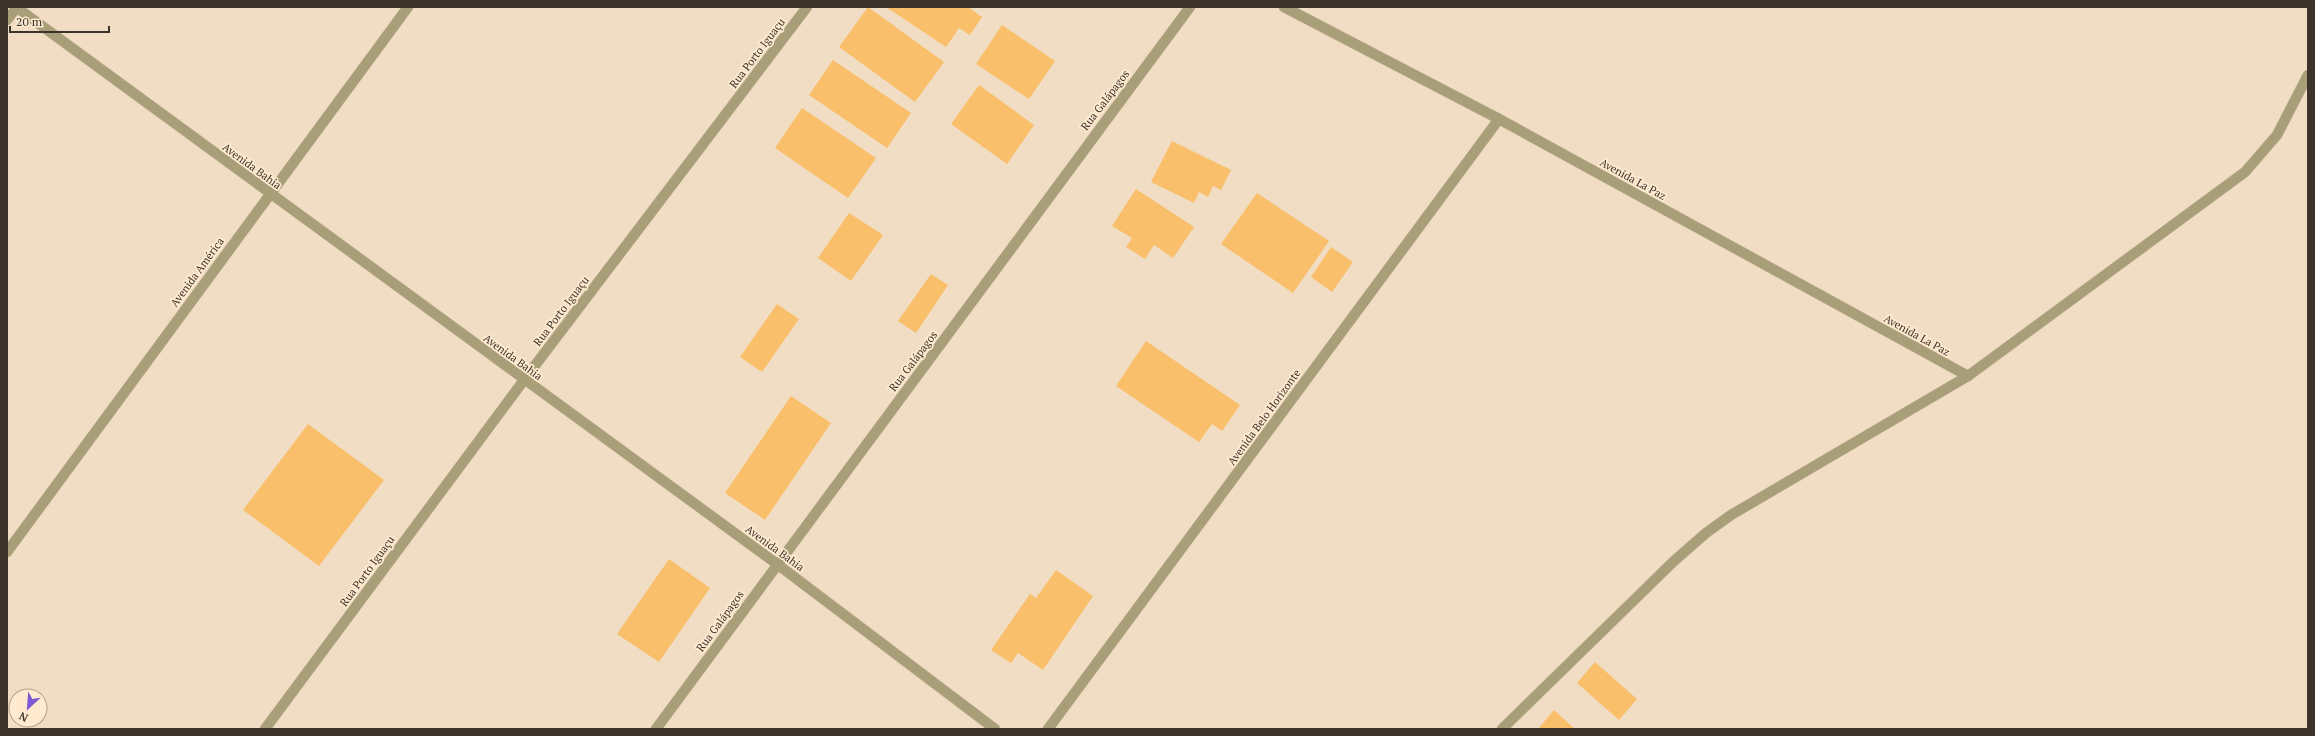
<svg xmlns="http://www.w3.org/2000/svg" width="2315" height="736" viewBox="0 0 2315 736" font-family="'PT Serif',serif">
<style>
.building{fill:#fabf6b}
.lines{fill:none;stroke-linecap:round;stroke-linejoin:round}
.street-casing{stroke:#cdbba4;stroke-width:11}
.street{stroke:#a89f78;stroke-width:10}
.labels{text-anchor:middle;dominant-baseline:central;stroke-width:3.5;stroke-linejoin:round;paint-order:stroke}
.street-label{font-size:11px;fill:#3c342a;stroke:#ffead0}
</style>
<rect width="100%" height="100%" fill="#f1ddc3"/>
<g class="building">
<polygon points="868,7 944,62 915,102 839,47"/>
<polygon points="886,7 968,7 982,17 970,35 959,28 946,47"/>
<polygon points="1002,25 1055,61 1029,99 976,64"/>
<polygon points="833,60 911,113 887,148 809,95"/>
<polygon points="979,85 1034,125 1007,164 951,124"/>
<polygon points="802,108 876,158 848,198 775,148"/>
<polygon points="1172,141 1231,170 1221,190 1213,186 1208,197 1199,192 1194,203 1151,182"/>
<polygon points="1136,189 1194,227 1173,258 1154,245 1145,259 1126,247 1132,238 1112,226"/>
<polygon points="1257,193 1329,241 1293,293 1221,244"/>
<polygon points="849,213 883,235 851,281 818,258"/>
<polygon points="1331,247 1353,262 1332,292 1311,277"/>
<polygon points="931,274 948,285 916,333 898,321"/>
<polygon points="777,304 799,319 762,372 740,357"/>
<polygon points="1146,341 1240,405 1222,431 1212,424 1199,442 1116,386"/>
<polygon points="791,396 831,423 765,520 725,493"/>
<polygon points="308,424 384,480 319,566 243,510"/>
<polygon points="669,559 710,588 659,662 617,634"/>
<polygon points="1056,570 1093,596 1043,670 1018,653 1011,663 991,650 1030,594 1036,598"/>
<polygon points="1595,662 1637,699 1619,720 1577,683"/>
<polygon points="1554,710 1575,729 1538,729"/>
</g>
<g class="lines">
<defs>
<g id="street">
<polyline points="16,7 777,564 995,729"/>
<polyline points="1284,7 1499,119 1968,376"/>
<polyline points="7,20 17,7"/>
<polyline points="7,552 408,7"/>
<polyline points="265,729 524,380 807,7"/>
<polyline points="656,729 1190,7"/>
<polyline points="1048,729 1499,119"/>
<polyline points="1502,729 1674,561 1706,533 1731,515 1968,376 2245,172 2277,135 2308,75"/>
</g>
</defs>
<use href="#street" class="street-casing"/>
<use href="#street" class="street"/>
</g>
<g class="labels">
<g class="street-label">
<text transform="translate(757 53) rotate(-53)">Rua Porto Iguaçu</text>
<text transform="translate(1105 100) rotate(-53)">Rua Galápagos</text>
<text transform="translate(252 166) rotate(36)">Avenida Bahia</text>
<text transform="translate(1633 179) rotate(29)">Avenida La Paz</text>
<text transform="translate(197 272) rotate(-54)">Avenida América</text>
<text transform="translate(561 311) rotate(-53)">Rua Porto Iguaçu</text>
<text transform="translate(1917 335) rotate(29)">Avenida La Paz</text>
<text transform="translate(513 357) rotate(36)">Avenida Bahia</text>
<text transform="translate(913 361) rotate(-53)">Rua Galápagos</text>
<text transform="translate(1264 417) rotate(-54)">Avenida Belo Horizonte</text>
<text transform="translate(775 548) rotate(36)">Avenida Bahia</text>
<text transform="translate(367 571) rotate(-54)">Rua Porto Iguaçu</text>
<text transform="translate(720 621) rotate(-54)">Rua Galápagos</text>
</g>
</g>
<rect width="2315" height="736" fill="none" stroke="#3c342a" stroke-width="16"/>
<g transform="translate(28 708) rotate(206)"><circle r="19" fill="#ffead0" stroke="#b1a18e"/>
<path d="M0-3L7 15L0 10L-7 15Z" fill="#7d59d3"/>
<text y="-6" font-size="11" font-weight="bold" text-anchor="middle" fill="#3c342a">N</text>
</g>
<path d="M10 26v6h99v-6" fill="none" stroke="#3c342a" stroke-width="2"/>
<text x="16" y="26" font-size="12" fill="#3c342a" stroke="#ffead0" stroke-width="3" paint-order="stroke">20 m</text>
</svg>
